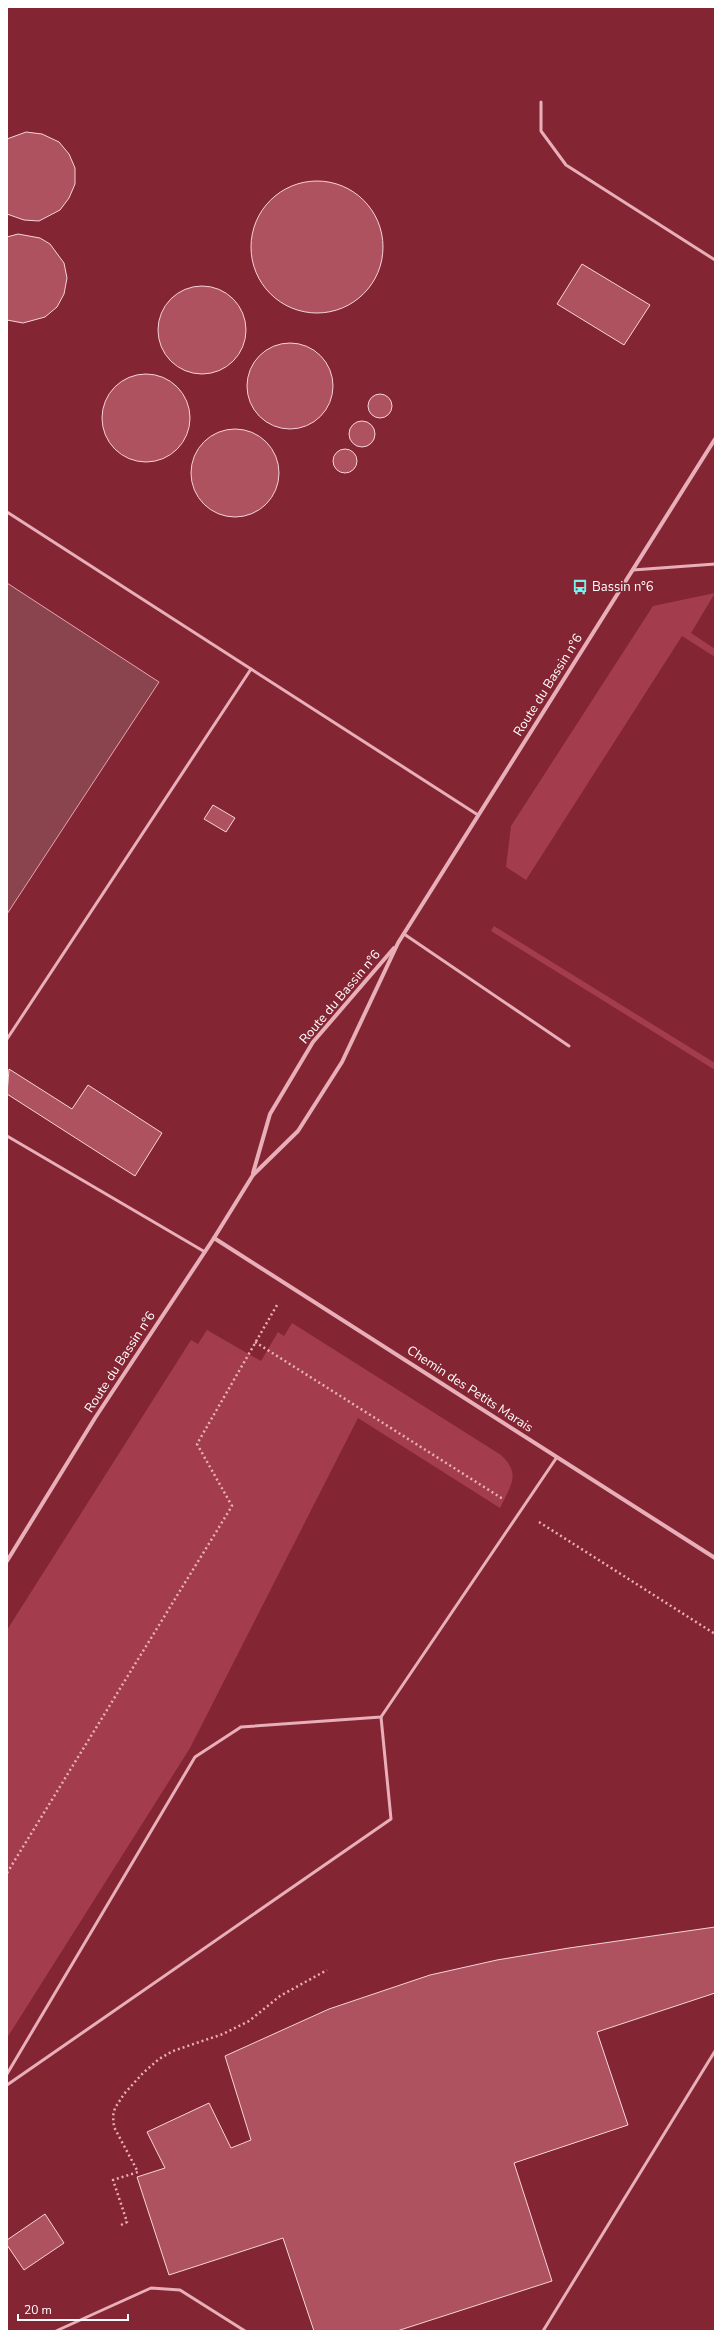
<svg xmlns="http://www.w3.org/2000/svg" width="722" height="2338" viewBox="0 0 722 2338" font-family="'Nunito Sans',sans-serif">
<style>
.green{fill:#a33d4d}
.water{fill:#89444d;stroke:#e8a3af}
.building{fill:#ae5260;stroke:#f6d3d8}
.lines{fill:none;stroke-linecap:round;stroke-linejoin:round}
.path{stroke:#e8afb8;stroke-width:2.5;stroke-dasharray:2 3;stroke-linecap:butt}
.lane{stroke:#e8afb8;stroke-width:3}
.street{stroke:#e8afb8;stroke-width:4}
.labels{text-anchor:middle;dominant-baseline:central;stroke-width:3;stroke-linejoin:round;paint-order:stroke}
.poi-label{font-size:13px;fill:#fff;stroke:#842533;text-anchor:start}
.street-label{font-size:13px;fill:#fff;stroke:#842533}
</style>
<rect width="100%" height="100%" fill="#842533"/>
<g class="green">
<polygon points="715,593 691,633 715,649 715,657 682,636 526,880 506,867 511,826 653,606"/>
<polygon points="494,926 715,1063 715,1070 491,931"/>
<path d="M292,1323L501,1455C522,1475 510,1486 500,1508L358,1418L190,1748L7,2038V1630L191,1340L198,1344L207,1330L261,1361L278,1332L284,1336Z"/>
</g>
<polygon class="water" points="7,583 159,682 7,914"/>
<g class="building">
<polygon points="26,132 42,134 59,142 69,154 75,168 75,184 69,198 60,210 39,221 24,220 7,214 7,139"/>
<circle cx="317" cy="247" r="66"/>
<polygon points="18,234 40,238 50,244 64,263 67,278 64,294 57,307 45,317 23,323 7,320 7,237"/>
<polygon points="582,264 650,305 624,345 557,304"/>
<circle cx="202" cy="330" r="44"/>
<circle cx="290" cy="386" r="43"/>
<circle cx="146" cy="418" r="44"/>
<circle cx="380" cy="406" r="12"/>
<circle cx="362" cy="434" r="13"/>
<circle cx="235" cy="473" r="44"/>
<circle cx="345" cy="461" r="12"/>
<polygon points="213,805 235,818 226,832 204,819"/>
<polygon points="9,1069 72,1109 88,1085 162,1133 135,1176 7,1094"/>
<polygon points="715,1927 715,1993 597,2032 628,2125 514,2163 552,2281 397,2331 314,2331 283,2238 169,2275 137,2177 165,2168 147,2132 209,2103 231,2148 251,2140 225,2056 329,2009 430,1975 497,1960 569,1948"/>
<polygon points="45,2214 64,2243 24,2270 7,2245 7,2240"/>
</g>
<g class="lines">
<g class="path">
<polyline points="255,1342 503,1499"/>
<polyline points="539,1522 715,1634"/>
<polyline points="7,1873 232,1506 197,1444 277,1305"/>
<polyline points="121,2225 127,2222 113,2180 138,2172 114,2127 113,2116 115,2108 124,2094 143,2073 159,2059 173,2051 223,2034 249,2021 280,1996 327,1970"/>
</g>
<g class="lane">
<polyline points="541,102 541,131 566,165 715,260"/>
<polyline points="7,512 251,669"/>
<polyline points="633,570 715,564"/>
<polyline points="404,934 569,1046"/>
<polyline points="7,1039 251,669 478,815"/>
<polyline points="7,1136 205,1252"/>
<polyline points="7,2074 195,1757 241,1727 381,1717 557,1457"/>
<polyline points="7,2085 391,1819 381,1717"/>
<polyline points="56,2331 151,2288 180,2290 245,2331"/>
<polyline points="543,2331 715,2051"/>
</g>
<g class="street">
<polyline points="253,1173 270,1114 313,1042 394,948"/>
<polyline points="214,1238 715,1558"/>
<polyline points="7,1561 95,1418 214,1238 253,1175 298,1131 342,1062 398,943 715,439"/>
</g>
</g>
<defs>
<symbol id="bus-bare" viewBox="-9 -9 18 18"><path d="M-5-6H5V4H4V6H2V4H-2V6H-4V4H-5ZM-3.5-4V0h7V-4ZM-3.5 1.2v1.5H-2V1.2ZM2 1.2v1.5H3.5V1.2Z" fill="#74f1f1" stroke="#842533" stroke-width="2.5" paint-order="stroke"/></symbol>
</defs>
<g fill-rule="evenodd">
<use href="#bus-bare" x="569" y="576" width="22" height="22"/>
</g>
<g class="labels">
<g class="poi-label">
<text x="592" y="587">Bassin n°6</text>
</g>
<g class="street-label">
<text transform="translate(548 685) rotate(-58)">Route du Bassin n°6</text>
<text transform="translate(340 997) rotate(-50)">Route du Bassin n°6</text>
<text transform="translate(120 1362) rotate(-57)">Route du Bassin n°6</text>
<text transform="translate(470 1389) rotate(33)">Chemin des Petits Marais</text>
</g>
</g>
<rect width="722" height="2338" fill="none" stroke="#ffffff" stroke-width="16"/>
<path d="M18 2314v6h110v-6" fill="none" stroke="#ffffff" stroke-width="2"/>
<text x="24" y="2314" font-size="12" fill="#ffffff" stroke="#842533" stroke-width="3" paint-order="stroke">20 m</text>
</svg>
